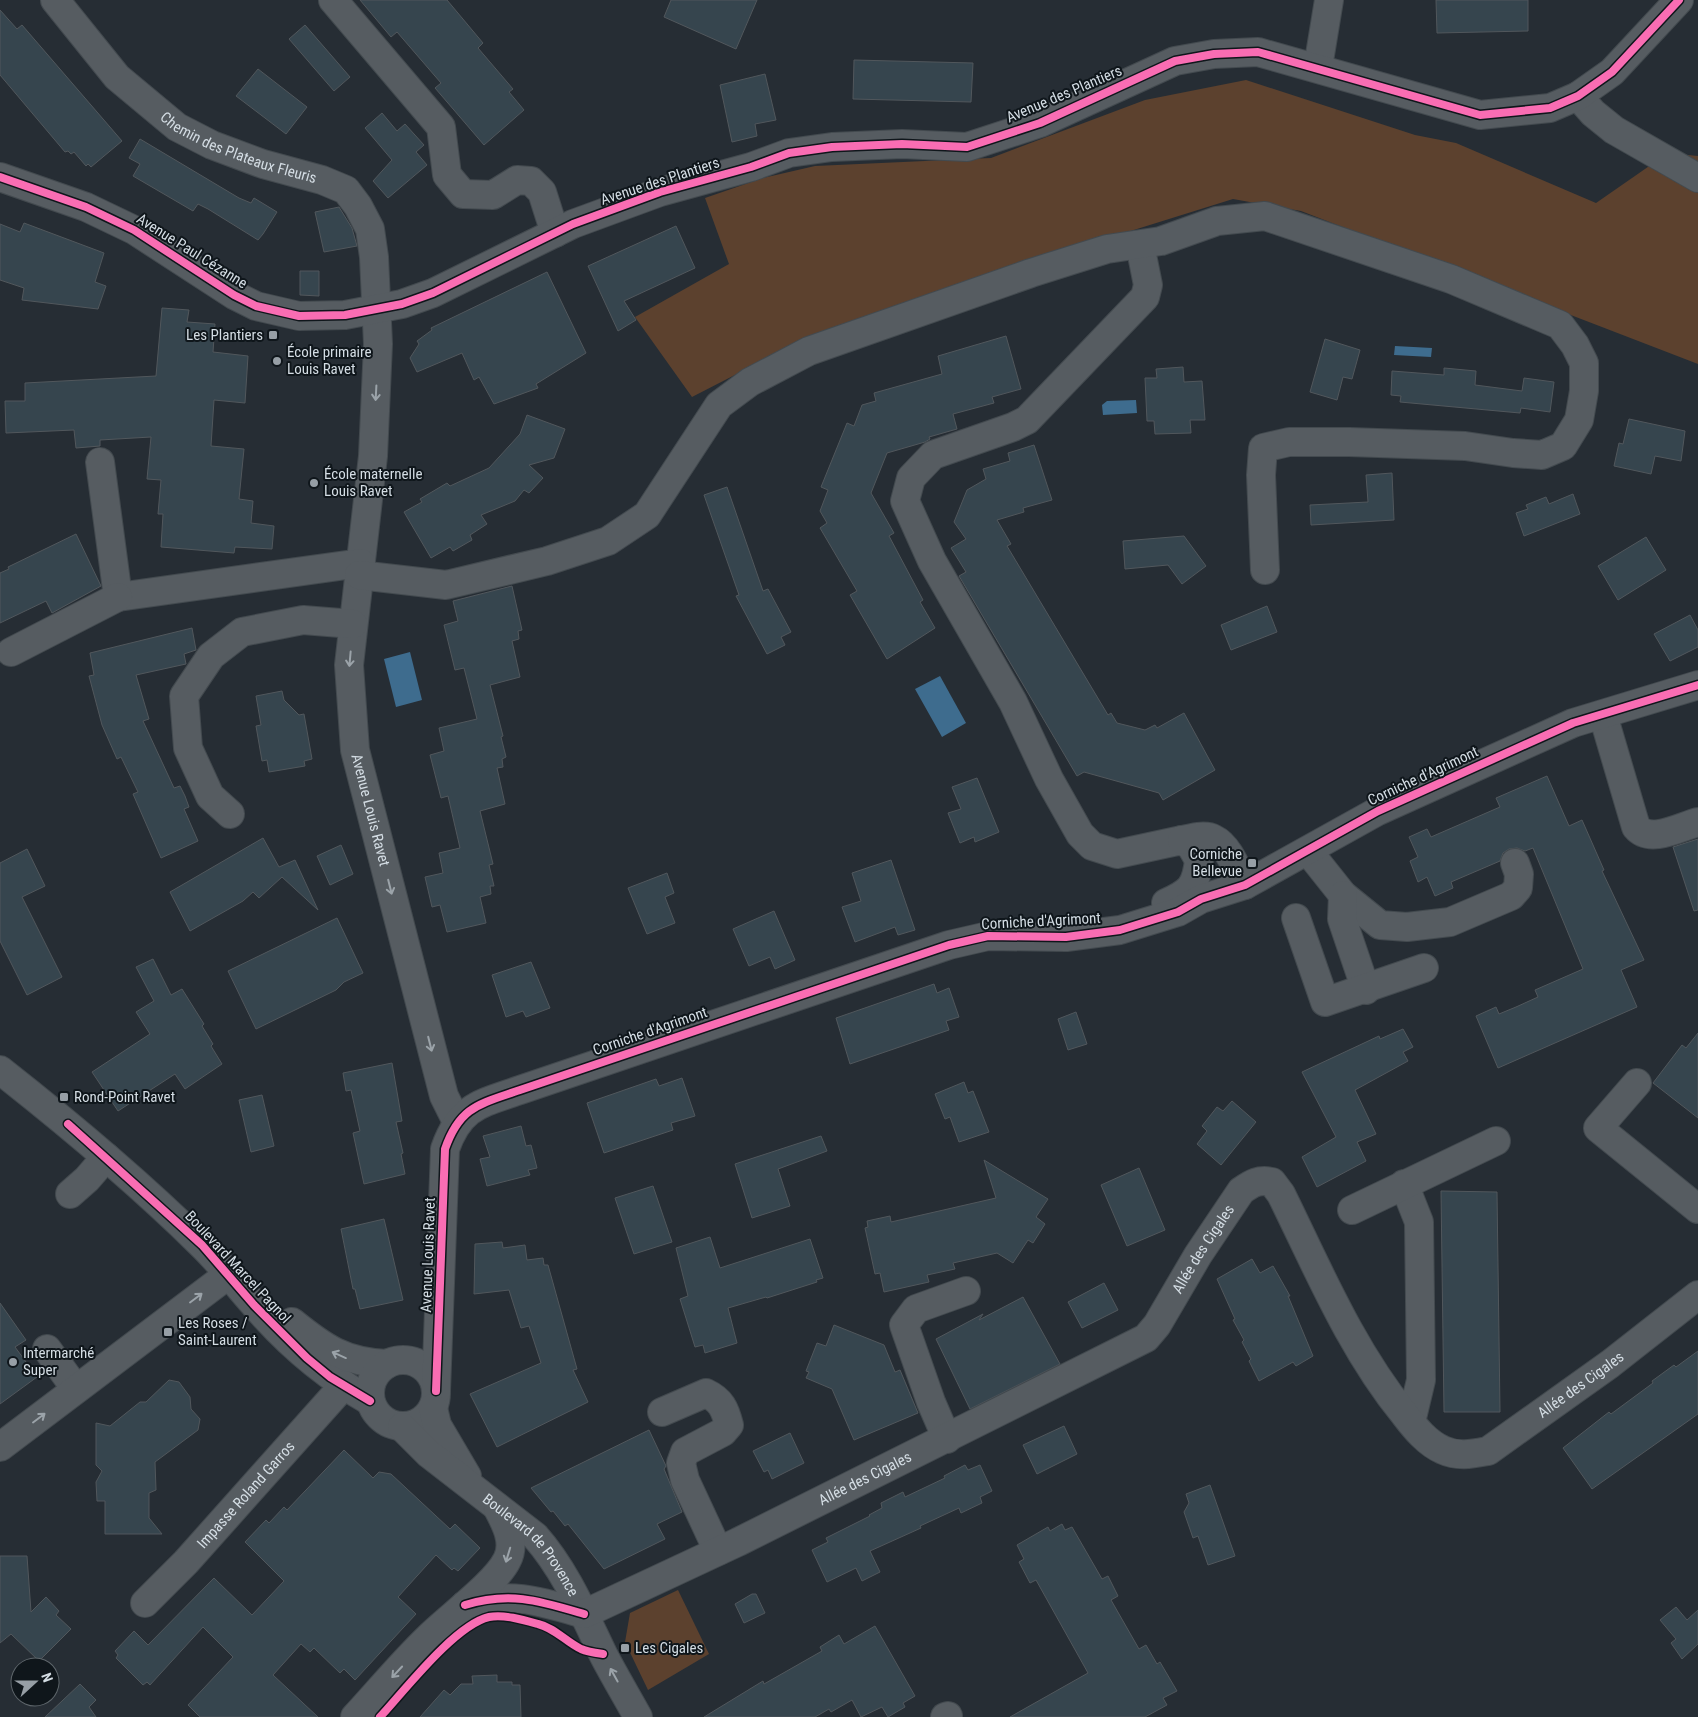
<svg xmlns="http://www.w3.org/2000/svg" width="1698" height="1717" viewBox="0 0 1698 1717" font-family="'Roboto Condensed',sans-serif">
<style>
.green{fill:#5c412e}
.water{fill:#3e6c8e}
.building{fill:#36454e;stroke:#51575c}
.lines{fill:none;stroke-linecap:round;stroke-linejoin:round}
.minor-casing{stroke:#434a4f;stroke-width:30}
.minor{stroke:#565c61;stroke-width:28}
.cycleway-casing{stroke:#0f161b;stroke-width:11}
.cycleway{stroke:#f96db3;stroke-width:8}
.oneway{stroke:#9ba3a9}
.poi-dot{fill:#979fa6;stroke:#0f161b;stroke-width:2}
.labels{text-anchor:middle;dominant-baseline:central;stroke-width:4;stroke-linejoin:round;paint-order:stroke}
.street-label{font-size:15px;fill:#d4dde4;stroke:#0f161b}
.poi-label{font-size:15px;fill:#d4dde4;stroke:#0f161b;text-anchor:start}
</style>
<rect width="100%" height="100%" fill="#262d34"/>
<g class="green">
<polygon points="1246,80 1415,135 1456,143 1596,203 1668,153 1698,156 1698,364 1301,211 1233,199 929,294 803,340 692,397 635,317 729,264 705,198 763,178 815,166 991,158 1145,100"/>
<polygon points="678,1590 709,1654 648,1690 625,1642 630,1613"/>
</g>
<g class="water">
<polygon points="1395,346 1432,348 1431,357 1394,355"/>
<polygon points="1136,400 1137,413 1103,415 1102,405 1107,401"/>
<polygon points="410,652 422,700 396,707 384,659"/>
<polygon points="940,676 966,723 942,737 915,689"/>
</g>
<g class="building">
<polygon points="360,0 447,0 483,43 478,48 513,89 509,92 524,110 484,145 435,88 441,83 397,32 391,37"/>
<polygon points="671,0 757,0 736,49 664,17"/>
<polygon points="1436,0 1528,0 1528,31 1437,33"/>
<polygon points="0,10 17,29 22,25 122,141 91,167 88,164 86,166 74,152 71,154 68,151 65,152 0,75"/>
<polygon points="305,25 350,77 334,91 289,39"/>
<polygon points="854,60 973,63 971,102 853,99"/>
<polygon points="258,69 307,107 286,134 236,96"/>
<polygon points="765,74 776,120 755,124 757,136 732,142 720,85"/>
<polygon points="382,113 397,131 405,124 424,145 416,152 427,165 388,198 373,181 392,160 365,128"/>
<polygon points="140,139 239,198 251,203 254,198 277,212 263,234 258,240 208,209 198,204 193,211 133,176 140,164 129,158"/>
<polygon points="339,207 352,228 357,246 324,252 315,212"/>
<polygon points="24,223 104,253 95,282 106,286 98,309 22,300 24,288 0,280 0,224 20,232"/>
<polygon points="676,226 695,268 624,301 636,320 618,331 588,266"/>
<polygon points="300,271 319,271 319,296 300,295"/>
<polygon points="547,272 586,353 536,384 538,388 494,404 479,377 474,380 462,353 417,372 410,358 419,344 417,341 432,330 431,328"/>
<polygon points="162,308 189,310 187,322 215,324 213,352 248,356 245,403 214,400 211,446 244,449 239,499 253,501 251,523 274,526 272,549 235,547 234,553 161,547 163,514 158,514 161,480 147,479 151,437 100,440 100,446 76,448 74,430 6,433 5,401 25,401 25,383 156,376"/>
<polygon points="1006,336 1021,389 992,397 994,403 953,414 957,429 929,437 930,439 925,442 887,453 871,493 894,533 889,536 923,600 920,602 935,628 887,659 850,595 857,591 820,528 827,523 820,511 828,490 821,487 847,423 854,426 862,405 876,401 874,393 942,374 938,356"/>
<polygon points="1325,339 1360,350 1352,379 1343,377 1337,400 1310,392"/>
<polygon points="1183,367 1184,382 1202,381 1205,420 1190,420 1191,433 1155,434 1154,421 1147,421 1145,378 1157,378 1156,369"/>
<polygon points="1444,368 1476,371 1475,385 1522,391 1524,378 1554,382 1550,412 1521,408 1520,413 1400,402 1401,396 1391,395 1392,371 1444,375"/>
<polygon points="527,415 565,429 554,458 529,465 543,478 529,493 524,490 515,501 481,515 487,524 470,535 472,540 453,551 450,547 431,558 404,512 422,502 420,499 447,483 450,486 489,468 520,434"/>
<polygon points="1629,419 1685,431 1681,461 1655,456 1651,474 1614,466 1619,443 1623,444"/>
<polygon points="1034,445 1052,500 1023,508 1024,512 997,520 1011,544 1007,546 1108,715 1111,713 1117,723 1145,730 1155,725 1157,728 1184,713 1215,770 1163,800 1159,793 1127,784 1084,772 1077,776 959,576 966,572 951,548 966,539 954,522 967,490 986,479 983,469 1010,461 1008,453"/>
<polygon points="1392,473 1394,520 1311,525 1310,505 1368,502 1366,475"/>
<polygon points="727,487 763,591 768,589 791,632 781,637 785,645 767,654 736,596 739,595 704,495"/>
<polygon points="1573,494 1580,514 1524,536 1516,513 1528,509 1526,505 1546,497 1549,504"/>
<polygon points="76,534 101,586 52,613 46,601 0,623 0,573 9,569 8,567"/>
<polygon points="1184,536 1206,566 1182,584 1168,565 1125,569 1123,541"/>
<polygon points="1646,537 1666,570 1618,600 1598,566"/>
<polygon points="512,586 522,630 518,631 519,639 512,641 520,677 490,685 503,736 501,737 506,757 502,759 503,767 497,768 505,804 480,811 493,864 489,865 494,886 490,886 491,894 480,897 486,923 447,932 440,905 432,907 425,877 443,873 439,853 460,848 448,796 441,798 430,755 444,751 439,728 477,719 464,668 455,670 444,625 458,621 453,601"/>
<polygon points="1267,606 1277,632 1231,650 1221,625"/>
<polygon points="1690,615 1698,630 1698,647 1670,661 1654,634"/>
<polygon points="192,628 196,650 184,654 186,664 136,675 149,719 143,721 174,788 180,786 185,796 189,807 184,809 198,841 161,858 133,794 138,792 121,757 117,759 102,725 89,676 94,675 90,653"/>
<polygon points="282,691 284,700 299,715 304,714 312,759 304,761 305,766 269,772 267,760 262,761 256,726 261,725 256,696"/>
<polygon points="1547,776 1569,826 1582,820 1604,870 1602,871 1644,960 1621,970 1637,1007 1498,1068 1476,1016 1496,1007 1499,1014 1516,1007 1538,997 1535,990 1583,969 1533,848 1525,851 1517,848 1509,849 1503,853 1500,861 1451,882 1453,888 1435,896 1427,877 1418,882 1410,861 1418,857 1409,837 1427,829 1431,837 1500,807 1496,798"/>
<polygon points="977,778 999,832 975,842 974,837 960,843 948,813 961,809 952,787"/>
<polygon points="263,838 279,867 295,860 318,910 282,877 259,898 253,892 243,901 190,931 170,892"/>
<polygon points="1698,839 1698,910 1694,911 1673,847"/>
<polygon points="341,845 353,874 330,885 317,856"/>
<polygon points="27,849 45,886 22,897 62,977 27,995 0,941 0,863"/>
<polygon points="891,860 915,930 898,935 895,927 855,942 842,907 861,901 852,873"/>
<polygon points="667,873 674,893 665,897 675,923 647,934 628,888"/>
<polygon points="774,911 795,960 775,969 770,957 749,966 733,929"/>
<polygon points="337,918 363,973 344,982 336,990 256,1029 228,971"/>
<polygon points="153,959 171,995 182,989 204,1024 202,1026 213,1044 211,1046 222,1064 185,1089 175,1074 118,1111 92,1072 150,1034 136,1012 154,1001 136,967"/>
<polygon points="531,962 550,1008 526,1017 523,1011 506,1017 492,975"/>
<polygon points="934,984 937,993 949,988 959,1017 946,1021 949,1030 850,1064 836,1018"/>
<polygon points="1076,1012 1087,1044 1068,1050 1058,1019"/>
<polygon points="1403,1029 1413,1047 1403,1052 1408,1061 1355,1090 1376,1134 1357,1142 1366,1161 1317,1187 1302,1157 1336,1137 1302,1072 1379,1036 1380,1039"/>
<polygon points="1698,1033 1698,1118 1653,1083 1682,1045 1686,1048"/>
<polygon points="392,1063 402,1121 396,1122 403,1153 401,1154 405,1174 364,1184 353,1133 360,1131 351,1090 346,1091 343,1073"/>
<polygon points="682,1078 695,1116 671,1123 673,1130 604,1153 587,1103 656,1079 659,1086"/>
<polygon points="964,1082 968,1093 973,1091 989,1132 959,1142 950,1117 945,1119 935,1094"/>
<polygon points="262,1095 274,1146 251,1152 239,1100"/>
<polygon points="1232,1101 1256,1122 1221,1165 1197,1144 1207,1131 1202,1126 1217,1107 1223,1111"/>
<polygon points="521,1126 526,1146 531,1145 537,1168 528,1170 530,1175 487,1186 480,1159 490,1157 483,1136"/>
<polygon points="821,1136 827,1151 778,1169 790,1206 752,1218 735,1164"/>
<polygon points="984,1160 1048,1199 1036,1217 1045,1224 1033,1243 1028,1240 1013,1263 997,1253 953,1263 955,1269 927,1275 929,1282 884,1292 880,1273 875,1274 865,1228 868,1227 867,1221 890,1216 891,1222 996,1198"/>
<polygon points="1139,1168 1165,1230 1127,1246 1101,1185"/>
<polygon points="653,1186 672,1242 634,1254 615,1198"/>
<polygon points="1441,1191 1497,1192 1500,1412 1444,1412"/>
<polygon points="384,1219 403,1300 360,1309 355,1289 353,1289 341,1229"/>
<polygon points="710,1237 720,1268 810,1239 823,1278 816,1280 817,1282 767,1298 766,1297 728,1308 737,1343 705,1353 703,1345 695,1347 680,1299 688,1296 676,1248"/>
<polygon points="502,1242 503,1248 525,1245 527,1260 543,1258 544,1265 548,1265 577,1369 573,1370 588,1402 497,1447 470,1394 541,1363 529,1326 521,1328 509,1290 474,1294 475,1244"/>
<polygon points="1252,1259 1260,1273 1273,1266 1290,1296 1288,1296 1313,1356 1296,1366 1293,1362 1259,1381 1249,1361 1251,1359 1242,1342 1244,1340 1233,1320 1235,1319 1217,1279"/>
<polygon points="1104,1283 1118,1310 1082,1328 1068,1302"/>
<polygon points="1023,1297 1060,1364 970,1409 936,1339 983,1314 979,1320"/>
<polygon points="0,1303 26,1340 15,1347 37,1377 0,1404"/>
<polygon points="834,1325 884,1345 895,1372 900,1370 918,1413 854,1440 832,1389 806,1378 809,1372 806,1371 817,1343 826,1346"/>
<polygon points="1698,1351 1698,1414 1592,1489 1563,1448 1609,1412 1611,1414 1653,1383 1652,1381 1674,1365 1676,1367"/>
<polygon points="169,1380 179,1382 190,1397 191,1409 200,1419 198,1430 155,1462 156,1490 149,1493 149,1518 162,1534 105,1534 105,1501 97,1501 96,1482 102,1471 96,1465 96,1423 110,1426 140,1402 146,1402"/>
<polygon points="1064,1426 1077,1454 1037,1474 1023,1445"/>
<polygon points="649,1430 666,1466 664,1469 682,1512 657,1524 665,1539 604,1569 568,1524 565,1526 553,1511 551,1512 531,1488"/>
<polygon points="790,1433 804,1463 772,1479 768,1470 764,1472 753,1451"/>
<polygon points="344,1450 373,1478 379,1472 391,1474 450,1529 455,1524 480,1548 458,1571 454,1568 452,1570 436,1555 398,1597 416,1614 355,1680 344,1669 340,1673 314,1648 310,1652 301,1644 273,1675 318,1717 200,1717 188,1705 233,1657 203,1627 150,1685 147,1682 143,1685 116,1658 118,1655 115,1651 134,1631 148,1645 214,1578 252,1615 284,1581 245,1542 266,1520 269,1523 284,1507 287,1510"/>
<polygon points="965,1465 968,1470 980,1465 992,1491 980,1497 982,1503 961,1513 959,1508 920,1526 921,1528 870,1551 880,1572 862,1581 856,1568 827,1582 812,1550 828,1542 826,1538 870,1516 869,1515 882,1508 881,1503 903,1492 905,1497 945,1478 944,1476"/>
<polygon points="1210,1485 1235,1556 1208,1565 1198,1536 1193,1538 1184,1512 1189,1503 1186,1494"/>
<polygon points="1062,1524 1065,1530 1072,1527 1102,1579 1108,1576 1118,1596 1111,1600 1139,1649 1146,1645 1157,1664 1160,1662 1177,1691 1163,1698 1167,1705 1145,1717 1010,1717 1088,1673 1036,1580 1030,1583 1019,1562 1024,1559 1017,1545 1048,1527 1050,1531"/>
<polygon points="0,1556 27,1556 31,1612 46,1597 59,1611 56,1615 71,1629 39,1661 11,1634 0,1643"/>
<polygon points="752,1594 756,1594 765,1613 744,1623 735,1604"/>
<polygon points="1676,1607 1687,1620 1698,1610 1698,1644 1682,1659 1671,1643 1676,1639 1660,1620"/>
<polygon points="875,1626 915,1696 903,1703 905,1707 888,1717 882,1707 861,1717 852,1700 831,1712 829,1709 815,1717 704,1717 763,1681 764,1684 822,1651 820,1647 839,1635 844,1644"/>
<polygon points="497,1675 497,1682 512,1682 512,1685 520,1685 521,1717 420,1717 444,1690 450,1695 461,1684 473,1684 472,1676"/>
<polygon points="80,1684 96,1700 89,1707 96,1717 45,1717"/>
</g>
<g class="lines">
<defs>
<g id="minor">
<path id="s1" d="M55,0L117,77L177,127L212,145L263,164L322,180L346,190L358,206L370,229L374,257L378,344L373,456L349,665L355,750L444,1096L457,1122"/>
<polyline points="333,0 441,127 447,175 463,194 493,195 517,180 531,181 542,192 555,233"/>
<polyline points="1318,67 1329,0"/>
<polyline points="1578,96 1593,113 1614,130 1698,178"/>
<polyline points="0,177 86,207 134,230 234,295 256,306 299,316 345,315 402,304 433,293 573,224 660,192 751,167 789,153 832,147 902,144 967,147 1040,123 1175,61 1214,54 1258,52 1480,115 1550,108 1578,96 1612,72 1679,0"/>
<path d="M1140,245L1148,285L1145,297L1027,420L1013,427L933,455L911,478L905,501L932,561L1013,702L1049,779L1080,834L1092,846L1117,854L1182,840L1191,846L1199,860C1196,887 1190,892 1166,903"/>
<polyline points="100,462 118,597 361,563"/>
<polyline points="359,575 446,585 547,561 608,541 647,515 719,405 750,382 809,351 1031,273 1107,249 1161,241 1217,221 1265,216 1451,279 1560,325 1575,345 1584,363 1584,391 1579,420 1563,446 1542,455 1513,453 1465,446 1349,442 1289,442 1263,448 1261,475 1265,570"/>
<polyline points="11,652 118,597"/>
<path d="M1603,715L1636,827C1650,844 1680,827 1698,822"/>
<polyline points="230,814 210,796 188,748 184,696 211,656 242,632 303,620 353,624"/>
<path d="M1182,840C1192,838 1205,834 1214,839C1229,846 1238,872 1245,885"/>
<polyline points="1308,851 1343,895 1380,925 1407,927 1450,922 1511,896 1518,888 1519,874 1515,863"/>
<polyline points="1343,895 1342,919 1366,990"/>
<polyline points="1296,918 1325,1002 1424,968"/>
<path d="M0,1070C70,1125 138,1182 201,1244C221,1263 236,1284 254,1304C287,1343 326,1376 370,1401"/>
<polyline points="1637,1083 1598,1128 1698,1209"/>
<polyline points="1404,1184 1419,1222 1421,1380 1411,1422"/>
<polyline points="70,1194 87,1179 106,1157"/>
<polyline points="1352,1210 1496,1141"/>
<path d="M292,1322C324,1348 344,1362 387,1364"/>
<polyline points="47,1349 76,1389"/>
<circle cx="403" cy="1393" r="33"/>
<path d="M436,1391L445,1149C460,1106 480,1104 520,1090L949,945L988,936L1066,937L1120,930L1178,912L1201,899L1245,885L1378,811L1573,723L1698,685"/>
<polyline points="433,1408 437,1425 467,1476"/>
<path d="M662,1412L706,1393C721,1400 725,1409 729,1425L723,1432L685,1452L681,1463L685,1480L718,1551"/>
<path id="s2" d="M402,1427L429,1454L535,1536C566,1571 584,1615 604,1656C615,1677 627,1697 638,1717"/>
<polyline points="947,1439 931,1402 904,1325 916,1309 966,1291"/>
<polyline points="0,1447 229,1274"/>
<path id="s3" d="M145,1603L186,1562L344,1385"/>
<path d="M465,1605C510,1591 540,1601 584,1614"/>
<path id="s4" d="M584,1614L738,1542L1146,1338L1157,1325L1198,1255L1241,1191C1252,1183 1259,1179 1272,1182L1281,1194C1318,1269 1351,1349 1405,1415C1415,1428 1427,1443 1443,1450C1458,1457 1472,1454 1488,1451L1610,1364L1698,1295"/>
<path d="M355,1717C379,1691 402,1663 428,1638C448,1618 496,1583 507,1560C516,1543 506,1524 498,1509"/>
<polyline points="945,1717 948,1716"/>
</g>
</defs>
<use href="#minor" class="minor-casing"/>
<use href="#minor" class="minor"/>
<defs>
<g id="cycleway">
<polyline points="0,177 86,207 134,230 234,295 256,306 299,316 345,315 402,304 433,293 573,224 660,192 751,167 789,153 832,147 902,144 967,147 1040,123 1175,61 1214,54 1258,52 1480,115 1550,108 1578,96 1612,72 1679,0"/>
<polyline points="68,1124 202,1245 254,1305 307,1358 330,1377 370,1401"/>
<path d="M436,1391L445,1149C460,1106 480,1104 520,1090L949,945L988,936L1066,937L1120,930L1178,912L1201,899L1245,885L1378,811L1573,723L1698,685"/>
<path d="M465,1605C510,1591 540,1601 584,1614"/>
<path d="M380,1717C405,1690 455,1625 489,1617C504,1614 524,1620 538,1624C555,1628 566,1642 581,1649C588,1652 596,1653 603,1654"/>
</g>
</defs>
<use href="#cycleway" class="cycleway-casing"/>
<use href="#cycleway" class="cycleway"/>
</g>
<defs><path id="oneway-shaft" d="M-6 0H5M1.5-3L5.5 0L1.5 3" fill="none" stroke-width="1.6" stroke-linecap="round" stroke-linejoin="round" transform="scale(1.25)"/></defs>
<g class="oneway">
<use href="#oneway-shaft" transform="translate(376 393) rotate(93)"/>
<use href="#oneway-shaft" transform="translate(350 659) rotate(95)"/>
<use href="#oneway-shaft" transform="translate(390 887) rotate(76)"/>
<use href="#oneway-shaft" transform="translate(430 1044) rotate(76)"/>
<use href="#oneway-shaft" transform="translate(196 1298) rotate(-37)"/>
<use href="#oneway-shaft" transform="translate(339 1355) rotate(-156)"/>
<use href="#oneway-shaft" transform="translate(39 1418) rotate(-37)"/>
<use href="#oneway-shaft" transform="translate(508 1555) rotate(107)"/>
<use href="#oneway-shaft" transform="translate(397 1672) rotate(133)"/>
<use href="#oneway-shaft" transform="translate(614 1675) rotate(-119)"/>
</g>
<g class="poi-dot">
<rect x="268" y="330" width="10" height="10" rx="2.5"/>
<circle cx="277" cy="361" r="5"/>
<circle cx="314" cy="483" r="5"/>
<rect x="1247" y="858" width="10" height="10" rx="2.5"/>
<rect x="59" y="1092" width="10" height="10" rx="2.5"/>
<rect x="163" y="1327" width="10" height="10" rx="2.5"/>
<circle cx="13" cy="1362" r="5"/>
<rect x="620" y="1643" width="10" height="10" rx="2.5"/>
</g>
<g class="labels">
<g class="street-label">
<text transform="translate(1064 94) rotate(-23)">Avenue des Plantiers</text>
<text stroke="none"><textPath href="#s1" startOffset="242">Chemin des Plateaux Fleuris</textPath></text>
<text transform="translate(660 181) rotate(-18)">Avenue des Plantiers</text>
<text transform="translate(192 251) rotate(32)">Avenue Paul Cézanne</text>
<text transform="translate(1423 776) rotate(-25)">Corniche d'Agrimont</text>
<text stroke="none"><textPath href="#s1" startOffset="989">Avenue Louis Ravet</textPath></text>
<text transform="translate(1041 921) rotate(-3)">Corniche d'Agrimont</text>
<text transform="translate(650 1031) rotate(-19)">Corniche d'Agrimont</text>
<text stroke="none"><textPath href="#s4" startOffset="732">Allée des Cigales</textPath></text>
<text transform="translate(428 1255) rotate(-88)">Avenue Louis Ravet</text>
<text transform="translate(238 1267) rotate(47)">Boulevard Marcel Pagnol</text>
<text stroke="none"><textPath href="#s4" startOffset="1316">Allée des Cigales</textPath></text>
<text stroke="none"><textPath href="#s4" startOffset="312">Allée des Cigales</textPath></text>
<text stroke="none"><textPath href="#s3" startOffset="148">Impasse Roland Garros</textPath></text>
<text stroke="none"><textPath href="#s2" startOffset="176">Boulevard de Provence</textPath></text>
</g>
<g class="poi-label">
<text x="263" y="335" text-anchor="end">Les Plantiers</text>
<text x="287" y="352">École primaire<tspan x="287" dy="17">Louis Ravet</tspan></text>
<text x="324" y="474">École maternelle<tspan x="324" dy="17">Louis Ravet</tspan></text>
<text x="1242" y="854" text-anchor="end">Corniche<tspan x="1242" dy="17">Bellevue</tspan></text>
<text x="74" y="1097">Rond-Point Ravet</text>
<text x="178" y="1323">Les Roses /<tspan x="178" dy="17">Saint-Laurent</tspan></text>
<text x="23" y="1353">Intermarché<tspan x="23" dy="17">Super</tspan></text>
<text x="635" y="1648">Les Cigales</text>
</g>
</g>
<g transform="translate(35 1682) rotate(69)"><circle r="24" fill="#0f161b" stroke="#5e666b"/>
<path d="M0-4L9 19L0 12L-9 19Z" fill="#979fa6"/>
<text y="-8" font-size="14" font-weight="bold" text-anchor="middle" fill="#d4dde4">N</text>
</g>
</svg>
